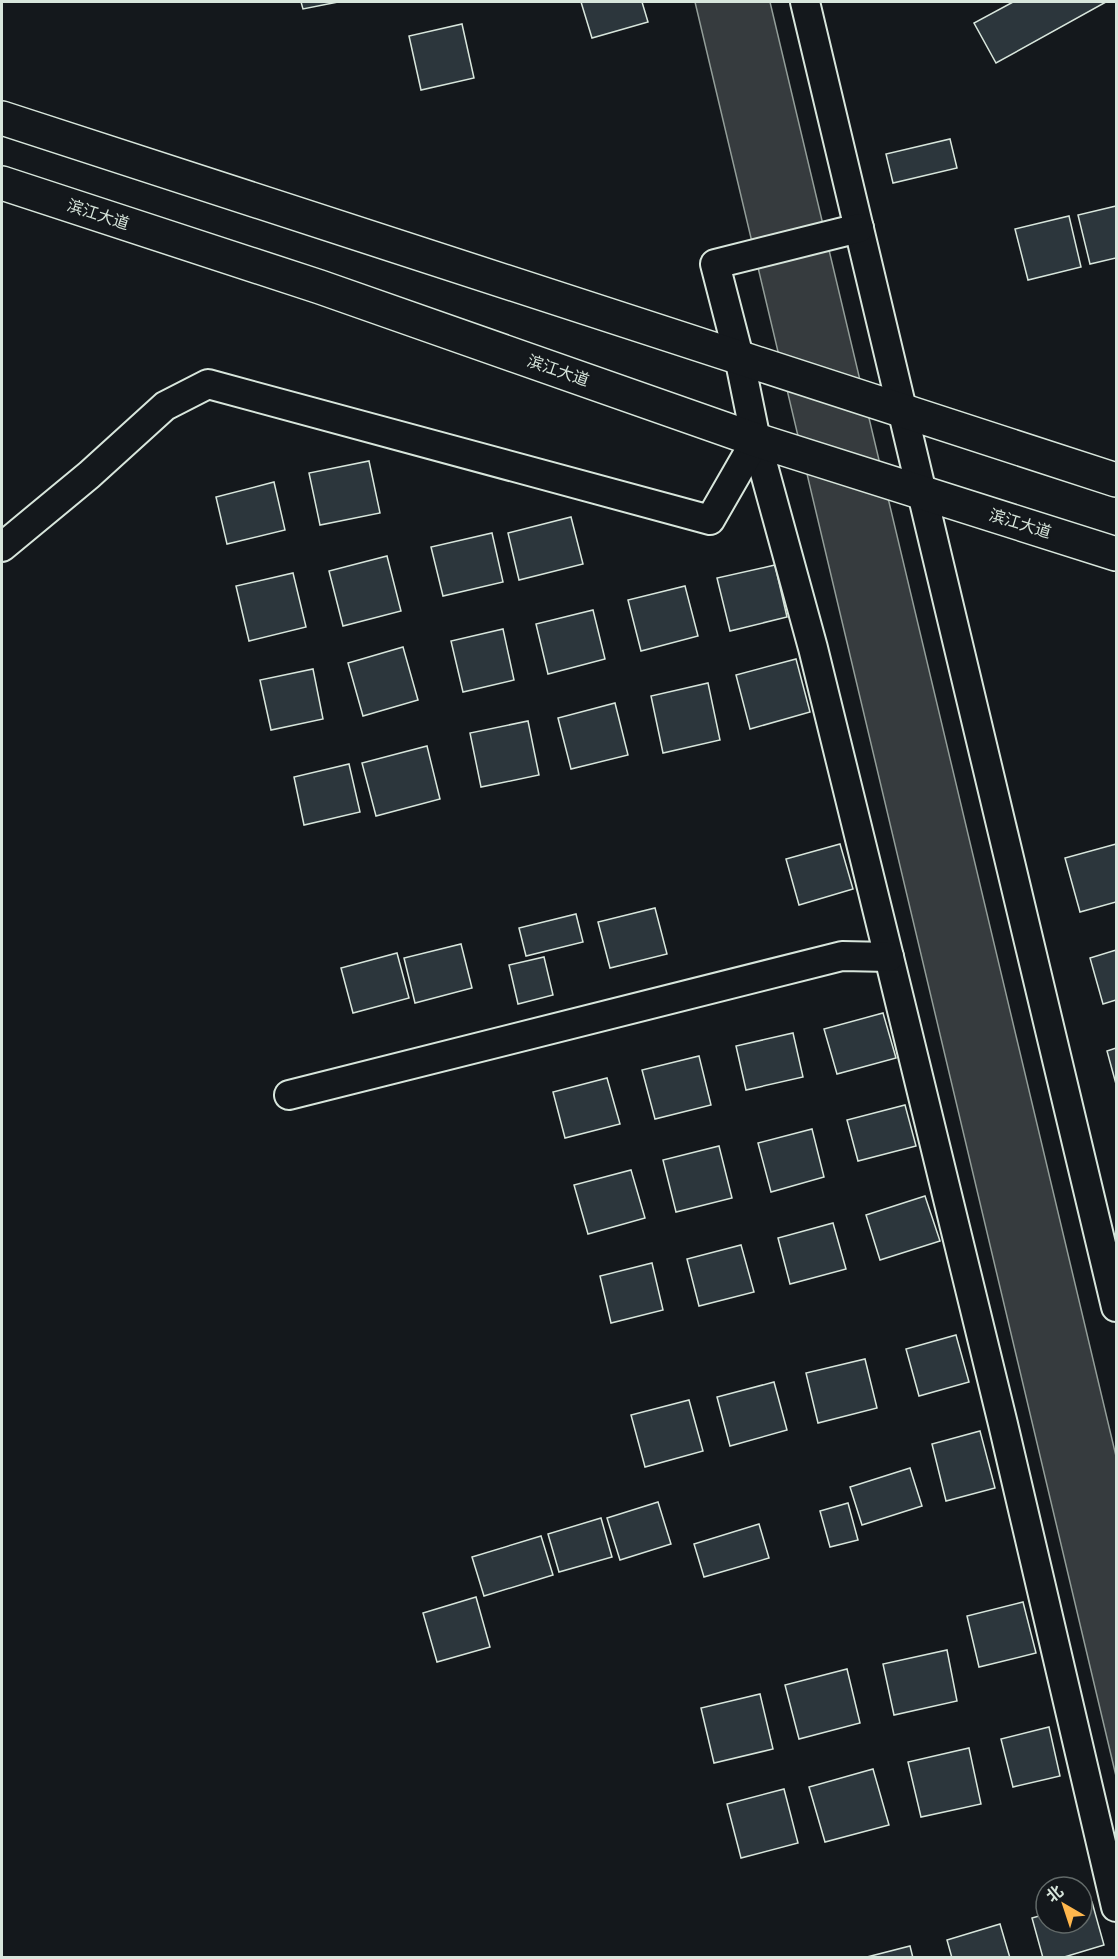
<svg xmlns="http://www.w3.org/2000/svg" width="1118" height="1959" viewBox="0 0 1118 1959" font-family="Signika,'Noto Sans SC',sans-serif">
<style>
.water{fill:#363b3e;stroke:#939e99;stroke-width:1.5}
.building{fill:#2c363c;stroke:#d8e6dc;stroke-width:1.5}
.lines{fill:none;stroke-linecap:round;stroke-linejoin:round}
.street-casing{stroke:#d8e6dc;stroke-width:32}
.primary-casing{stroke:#d8e6dc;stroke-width:36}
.street{stroke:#14181c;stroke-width:28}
.primary{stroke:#14181c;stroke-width:33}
.labels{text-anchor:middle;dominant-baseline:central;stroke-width:4.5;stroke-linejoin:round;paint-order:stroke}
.street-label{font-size:16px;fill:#d8e6dc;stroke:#14181c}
</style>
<rect width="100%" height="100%" fill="#14181c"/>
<polygon class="water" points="695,2 770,2 1116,1456 1116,1776"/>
<g class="building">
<polygon points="301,2 338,2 303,9"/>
<polygon points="581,2 642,2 648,22 592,38"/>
<polygon points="1013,2 1106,2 996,63 974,23"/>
<polygon points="462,24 474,78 421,90 409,36"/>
<polygon points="950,139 957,168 893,183 886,154"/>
<polygon points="1116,206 1116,258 1090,264 1078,215"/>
<polygon points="1069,216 1081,267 1028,280 1015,229"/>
<polygon points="369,461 380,513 320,525 309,473"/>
<polygon points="274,482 285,530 227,544 216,497"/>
<polygon points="571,517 583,564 519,580 508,533"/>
<polygon points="492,533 503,582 443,596 431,547"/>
<polygon points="387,556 401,611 343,626 329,571"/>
<polygon points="775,565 787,617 730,631 717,578"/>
<polygon points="293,573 306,627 249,641 236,586"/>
<polygon points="685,586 698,636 641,651 628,600"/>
<polygon points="593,610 605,659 548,674 536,624"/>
<polygon points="503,629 514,680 463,692 451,641"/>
<polygon points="403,647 418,700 363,716 348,663"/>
<polygon points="796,659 810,712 750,729 736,675"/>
<polygon points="313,669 323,719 271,730 260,680"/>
<polygon points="708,683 720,740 663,753 651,696"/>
<polygon points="615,703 628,755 571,769 558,718"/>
<polygon points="528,721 539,775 481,787 470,733"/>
<polygon points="427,746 440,799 376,816 362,763"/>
<polygon points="349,764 360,812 304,825 294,777"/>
<polygon points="840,844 853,889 799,905 786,859"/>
<polygon points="1116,844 1116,902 1080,912 1065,858"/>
<polygon points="655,908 667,954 610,968 598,922"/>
<polygon points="576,914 583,942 526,956 519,928"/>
<polygon points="461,944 472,988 415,1003 404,958"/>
<polygon points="1116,950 1116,1000 1103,1004 1090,958"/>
<polygon points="397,953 409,998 353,1013 341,968"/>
<polygon points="544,957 553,995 518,1004 509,965"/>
<polygon points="883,1013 896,1058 837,1074 824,1029"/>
<polygon points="793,1033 803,1077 746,1090 736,1046"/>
<polygon points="1116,1048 1116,1084 1107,1051"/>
<polygon points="699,1056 711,1105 655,1119 642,1070"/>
<polygon points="607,1078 620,1124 565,1138 553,1092"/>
<polygon points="905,1105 916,1146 858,1161 847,1120"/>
<polygon points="812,1129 824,1177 771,1192 758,1143"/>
<polygon points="719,1146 732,1198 676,1212 663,1160"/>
<polygon points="631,1170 645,1218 588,1234 574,1185"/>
<polygon points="925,1196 940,1241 880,1260 866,1215"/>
<polygon points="833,1223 846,1269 790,1284 778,1238"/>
<polygon points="741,1245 754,1292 699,1306 687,1259"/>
<polygon points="652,1263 663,1310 611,1323 600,1276"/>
<polygon points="956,1335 969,1382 919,1396 906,1349"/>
<polygon points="865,1359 877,1408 818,1423 806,1373"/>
<polygon points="774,1382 787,1430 730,1446 717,1397"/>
<polygon points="689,1400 703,1451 645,1467 631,1415"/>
<polygon points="980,1431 995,1488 946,1501 932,1444"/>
<polygon points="910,1468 922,1506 862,1525 850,1487"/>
<polygon points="658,1502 671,1544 620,1560 607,1518"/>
<polygon points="848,1503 858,1540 830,1547 820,1511"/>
<polygon points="601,1518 612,1557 559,1572 548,1534"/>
<polygon points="759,1524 769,1558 704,1577 694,1544"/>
<polygon points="541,1536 553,1575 484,1596 472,1557"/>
<polygon points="476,1597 490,1647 437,1662 423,1613"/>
<polygon points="1023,1602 1036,1653 979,1667 967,1616"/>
<polygon points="947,1650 957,1701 894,1715 883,1664"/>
<polygon points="847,1669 860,1723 799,1739 785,1685"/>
<polygon points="760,1694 773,1749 714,1763 701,1708"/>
<polygon points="1049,1727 1060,1776 1013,1787 1001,1739"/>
<polygon points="969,1748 981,1804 921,1817 908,1762"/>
<polygon points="873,1769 889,1825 825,1842 809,1787"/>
<polygon points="784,1789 798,1843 741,1858 727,1804"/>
<polygon points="1092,1902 1104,1945 1061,1958 1043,1958 1032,1918 1046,1914 1046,1923 1082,1923 1082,1904"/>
<polygon points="1000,1924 1010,1958 952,1958 947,1940"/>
<polygon points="910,1946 913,1958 863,1958"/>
</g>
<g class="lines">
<defs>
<g id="street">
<polyline points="805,2 1116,1307"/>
<polyline points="859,228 715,264 739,357 756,440 813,648 889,957 1003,1424 1116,1907"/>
<polyline points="2,547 89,475 165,406 208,384 710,520 756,440"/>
<polyline points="289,1095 842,956 889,957"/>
</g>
<g id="primary">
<polyline points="2,118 1116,480"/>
<polyline points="2,183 320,287 756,440 1116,554"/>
</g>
</defs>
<use href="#street" class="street-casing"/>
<use href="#primary" class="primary-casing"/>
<use href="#street" class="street"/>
<use href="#primary" class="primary"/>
</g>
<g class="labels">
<g class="street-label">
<text transform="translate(98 215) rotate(18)">滨江大道</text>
<text transform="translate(558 371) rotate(19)">滨江大道</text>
<text transform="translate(1020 524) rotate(17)">滨江大道</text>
</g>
</g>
<rect width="1118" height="1959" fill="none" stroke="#d8e6dc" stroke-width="6"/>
<g transform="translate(1064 1905) rotate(321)"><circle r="28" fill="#14181c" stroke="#626a69" stroke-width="1.5"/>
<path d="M0-4.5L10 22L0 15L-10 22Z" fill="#ffb74d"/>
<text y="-9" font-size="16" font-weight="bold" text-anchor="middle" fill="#d8e6dc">北</text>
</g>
</svg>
